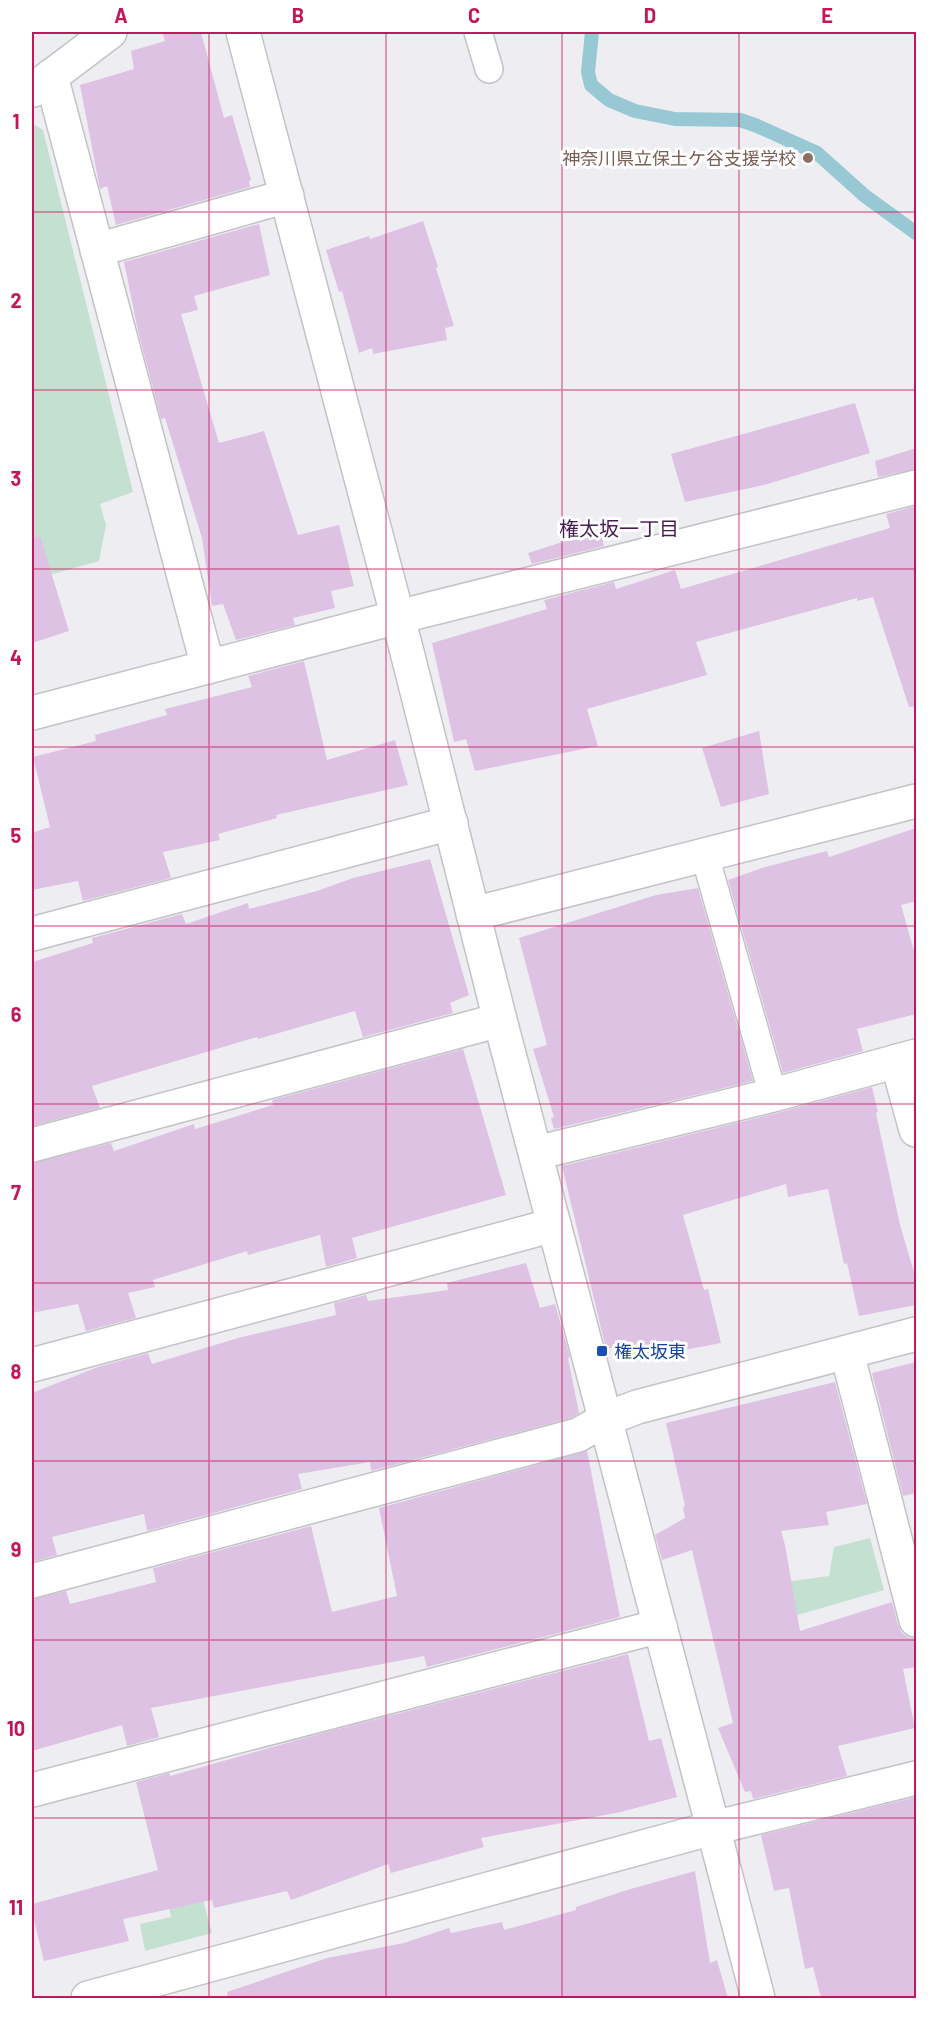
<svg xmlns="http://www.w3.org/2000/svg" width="948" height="2030" viewBox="0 0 948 2030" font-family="Barlow,'Noto Sans JP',sans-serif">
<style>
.green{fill:#c4e0d1}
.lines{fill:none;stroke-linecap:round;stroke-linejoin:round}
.stream{stroke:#97c8d3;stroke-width:14}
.building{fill:#dec2e3}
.service-casing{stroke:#c3c3c7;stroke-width:30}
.minor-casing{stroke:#c3c3c7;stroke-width:36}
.service{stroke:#fff;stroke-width:27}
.minor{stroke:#fff;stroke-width:33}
.grid{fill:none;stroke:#c2185b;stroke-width:1.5;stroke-opacity:0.55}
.education-dot{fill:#8d6e63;stroke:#fff;stroke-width:2}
.transit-dot{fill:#1a4fb4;stroke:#fff;stroke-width:2}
.labels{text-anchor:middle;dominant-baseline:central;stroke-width:6;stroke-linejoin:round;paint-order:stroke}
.education-label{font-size:18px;fill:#785e54;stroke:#fff;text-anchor:end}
.transit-label{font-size:18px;fill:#164399;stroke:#fff;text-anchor:start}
.neighbourhood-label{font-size:20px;fill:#471d51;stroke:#fff}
.neatline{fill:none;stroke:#c2185b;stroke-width:2}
.grid-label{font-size:20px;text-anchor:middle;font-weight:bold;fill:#c2185b}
</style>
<rect width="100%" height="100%" fill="#eeeef2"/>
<g class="green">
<polygon points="32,123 43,130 133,492 100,504 106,525 99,561 32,580"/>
<polygon points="870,1538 884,1590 794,1616 785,1582 829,1576 834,1547"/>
<polygon points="192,1859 212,1933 145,1951 140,1924 171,1917 161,1869"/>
</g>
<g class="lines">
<polyline class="stream" points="592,32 588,72 591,85 609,100 635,111 675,119 740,120 755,125 817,153 865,196 916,233"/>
</g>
<g class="building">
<polygon points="162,32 201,32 224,118 232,115 251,180 249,181 250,187 116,225 107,186 100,189 98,179 80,85 134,69 131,51 165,41"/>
<polygon points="423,221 438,267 436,268 454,326 445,328 447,340 373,354 372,348 359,353 342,291 339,292 326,250 369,236 370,239"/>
<polygon points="259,224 270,275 194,296 198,310 181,314 219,443 264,431 298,535 339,525 354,586 331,591 335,608 293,618 295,625 236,640 223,604 212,606 202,538 165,418 161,419 138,331 124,262"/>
<polygon points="855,403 870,453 764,485 685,502 671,454"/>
<polygon points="916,448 916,469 878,477 875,461"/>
<polygon points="916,506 916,706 909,707 873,597 857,601 857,598 696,642 707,675 587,709 598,746 475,771 466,739 454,742 432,643 547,609 544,600 614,582 616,589 675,570 681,589 890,528 886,514"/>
<polygon points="600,530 604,546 532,564 528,553"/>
<polygon points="40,536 69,631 32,643 32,538"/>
<polygon points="304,661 327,760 395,740 408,785 276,815 277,818 218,834 220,840 163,852 171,878 83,901 78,881 32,890 32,833 50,827 33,757 96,741 95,735 167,715 165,709 252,687 248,676"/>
<polygon points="759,731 769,794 721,807 702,748"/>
<polygon points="916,828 916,901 901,905 916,958 916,1014 857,1029 863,1051 783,1073 728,880 765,867 827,851 829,857"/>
<polygon points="430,859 469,995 450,1003 453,1013 363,1037 355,1011 258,1039 257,1037 92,1086 100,1108 32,1126 32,962 93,943 92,938 182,914 186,924 248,903 249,909 317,891 353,878"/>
<polygon points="698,888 753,1081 554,1129 551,1118 554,1117 533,1049 547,1045 519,938 656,895"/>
<polygon points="463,1049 506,1195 352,1238 357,1258 326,1267 320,1235 248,1255 247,1251 153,1280 155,1287 128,1293 136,1318 86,1331 78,1304 32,1313 32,1163 111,1143 114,1151 194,1124 195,1129 273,1105 272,1100"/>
<polygon points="872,1087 878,1112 876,1113 900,1225 916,1279 916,1305 859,1316 847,1263 844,1264 828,1189 788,1197 786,1184 683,1215 704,1290 708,1289 721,1343 625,1361 621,1346 606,1349 562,1166 777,1113"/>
<polygon points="526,1263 540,1308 555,1304 570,1357 568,1358 579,1413 571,1418 371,1471 370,1462 298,1474 302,1489 147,1531 144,1514 52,1537 57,1555 32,1562 32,1393 98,1367 148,1353 152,1364 238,1338 336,1315 334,1303 366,1295 368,1301 448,1290 447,1283"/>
<polygon points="916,1362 916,1493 903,1496 872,1373"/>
<polygon points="835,1382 867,1504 826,1512 829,1525 781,1531 785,1545 800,1631 892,1602 898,1625 902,1633 910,1638 916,1638 916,1667 903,1669 915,1728 838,1746 847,1776 753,1799 751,1791 745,1792 718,1728 733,1723 692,1550 662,1560 655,1535 685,1518 683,1507 685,1506 666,1423"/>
<polygon points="587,1451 620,1617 427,1667 424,1656 151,1708 159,1737 127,1746 122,1725 32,1751 32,1599 66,1591 70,1604 156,1582 153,1568 311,1526 332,1612 397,1596 379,1508"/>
<polygon points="628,1654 649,1741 661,1738 677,1797 621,1812 481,1838 484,1847 391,1873 388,1864 291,1900 287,1891 214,1908 212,1900 123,1919 129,1941 44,1961 32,1912 32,1904 158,1870 136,1782 170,1773 170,1776 315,1735"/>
<polygon points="916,1797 916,1998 821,1998 813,1967 805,1969 789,1888 774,1891 761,1835"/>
<polygon points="695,1871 710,1963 717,1960 728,1998 228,1998 227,1992 327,1958 404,1943 449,1928 451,1933 502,1922 504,1930 576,1910 576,1907 627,1890"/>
</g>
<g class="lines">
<defs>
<g id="service">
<polyline points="478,32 489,69"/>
<polyline points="705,856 773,1095"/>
</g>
<g id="minor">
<polyline points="243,32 407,652 500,1020 758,1998"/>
<polyline points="51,76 208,667"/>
<polyline points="33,90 110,32"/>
<polyline points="97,250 287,196"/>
<polyline points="32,713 398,617 916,487"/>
<polyline points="473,914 916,801"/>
<polyline points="32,934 451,823"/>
<polyline points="897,1061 916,1130"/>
<polyline points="32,1145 500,1020"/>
<polyline points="536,1153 773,1095 916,1056"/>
<polyline points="847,1353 916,1620"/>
<polyline points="32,1365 554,1225"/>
<polyline points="32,1581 578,1435 606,1419 637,1407 916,1334"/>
<polyline points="32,1790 660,1626"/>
<polyline points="88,1998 713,1828 916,1778"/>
</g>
</defs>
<use href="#service" class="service-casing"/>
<use href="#minor" class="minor-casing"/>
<use href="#service" class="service"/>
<use href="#minor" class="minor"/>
</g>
<path class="grid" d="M209,32V1998M386,32V1998M562,32V1998M739,32V1998M32,212H916M32,390H916M32,569H916M32,747H916M32,926H916M32,1104H916M32,1283H916M32,1461H916M32,1640H916M32,1818H916"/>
<circle class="education-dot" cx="808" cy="158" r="6"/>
<rect class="transit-dot" x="596" y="1345" width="12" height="12" rx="3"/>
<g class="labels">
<g class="education-label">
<text x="796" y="158">神奈川県立保土ケ谷支援学校</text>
</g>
<g class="transit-label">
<text x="614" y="1351">権太坂東</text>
</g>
<g class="neighbourhood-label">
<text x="619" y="528">権太坂一丁目</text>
</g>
</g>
<rect width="948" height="2030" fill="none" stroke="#ffffff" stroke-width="66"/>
<rect x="33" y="33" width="882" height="1964" class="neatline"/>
<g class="grid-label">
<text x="121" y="23">A</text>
<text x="298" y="23">B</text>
<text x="474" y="23">C</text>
<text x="650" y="23">D</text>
<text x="827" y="23">E</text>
<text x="16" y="129">1</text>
<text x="16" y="308">2</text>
<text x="16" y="486">3</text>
<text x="16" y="665">4</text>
<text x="16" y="843">5</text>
<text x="16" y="1022">6</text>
<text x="16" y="1200">7</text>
<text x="16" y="1379">8</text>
<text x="16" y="1557">9</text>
<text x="16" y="1736">10</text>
<text x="16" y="1915">11</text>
</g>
</svg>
